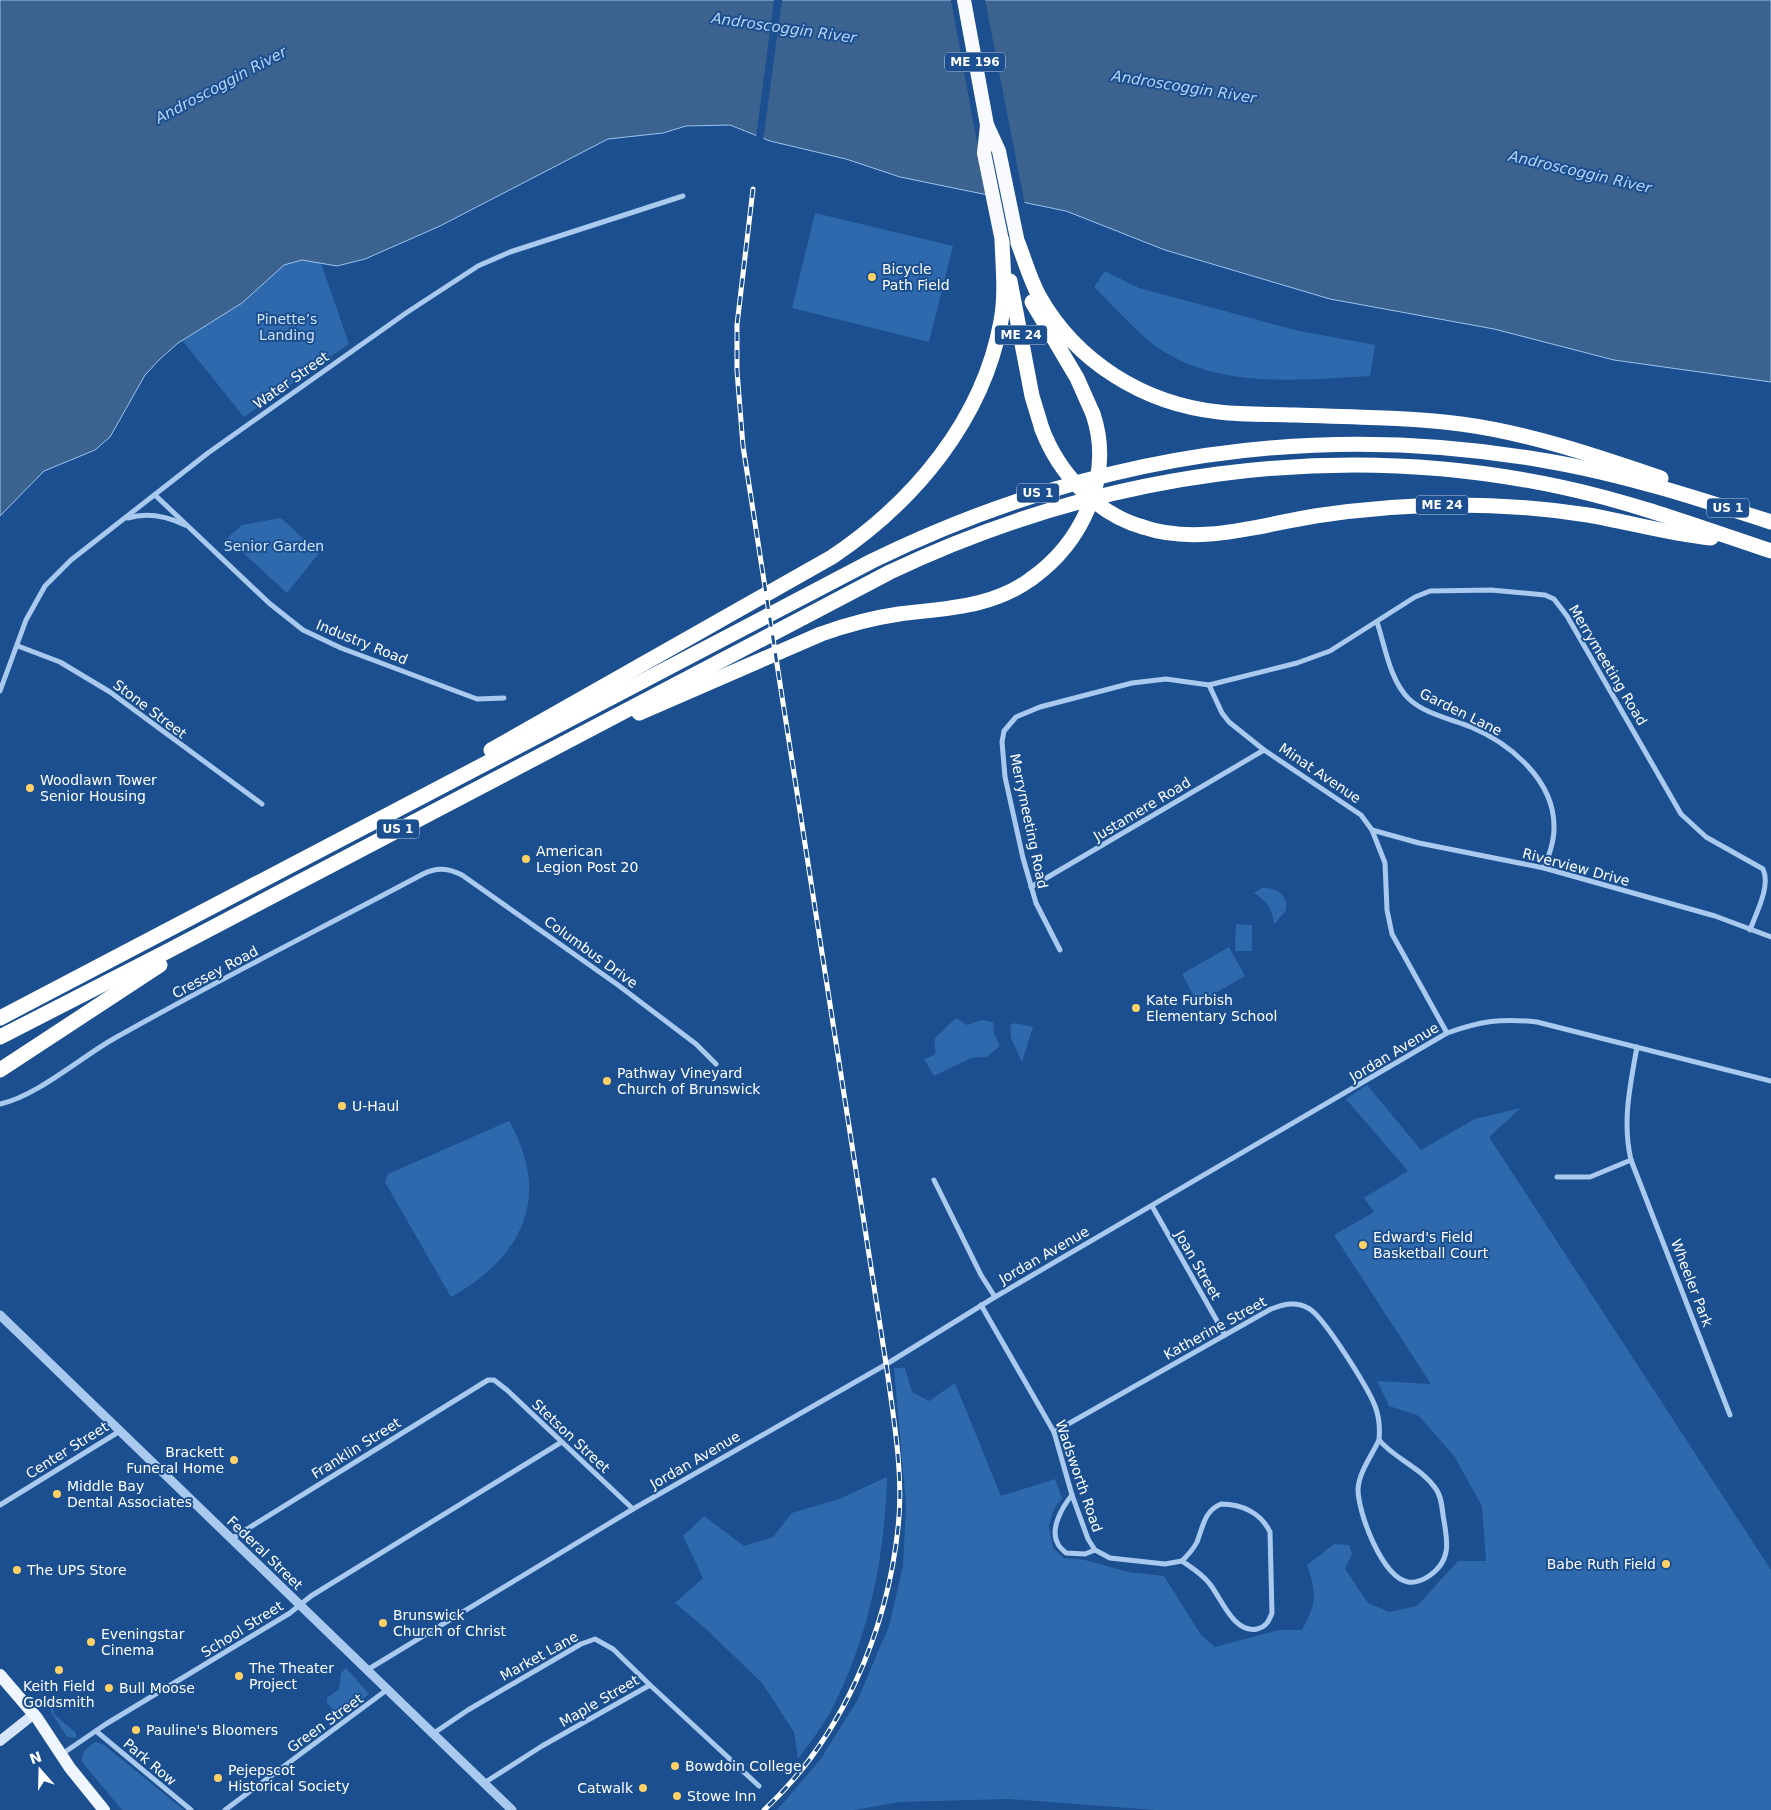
<svg xmlns="http://www.w3.org/2000/svg" width="1771" height="1810" viewBox="0 0 1771 1810" font-family="'DejaVu Sans',sans-serif">
<style>
.green{fill:#2e69ad}
.water{fill:#3c6290;stroke:#9cc4f0}
.pier{fill:#1b4f8f}
.lines{fill:none;stroke-linecap:round;stroke-linejoin:round}
.minor{stroke:#a9c9ee;stroke-width:5}
.tertiary{stroke:#a9c9ee;stroke-width:9}
.secondary{stroke:#d6e6fa;stroke-width:10}
.primary{stroke:#f0f6ff;stroke-width:12}
.trunk{stroke:#f8faff;stroke-width:14}
.motorway{stroke:#fff;stroke-width:15}
.rail-casing{stroke:#fff;stroke-width:5}
.rail{stroke:#1b4f8f;stroke-width:3;stroke-dasharray:9;stroke-linecap:butt}
.motorway-bridge{stroke:#fff;stroke-width:15}
.poi-dot{fill:#ffd166;stroke:#1b4f8f;stroke-width:2}
.labels{text-anchor:middle;dominant-baseline:central;stroke-width:4;stroke-linejoin:round;paint-order:stroke}
.shield{fill:#1b4f8f;stroke:#bbcadd;stroke-width:1}
.shield-label{font-size:12px;font-weight:bold;fill:#fff}
.poi-label{font-size:14px;fill:#fff;stroke:#1b4f8f;text-anchor:start}
.park-label{font-size:14px;fill:#cfe3fa;stroke:#1b4f8f}
.street-label{font-size:14px;fill:#fff;stroke:#1b4f8f}
.water-label{font-size:15px;font-style:italic;fill:#b5d3f5;stroke:#1b4f8f}
</style>
<rect width="100%" height="100%" fill="#1b4f8f"/>
<g class="green">
<polygon points="815,213 953,246 929,342 792,308"/>
<polygon points="302,260 321,263 349,344 244,417 182,340 242,303 284,265"/>
<path d="M1105,271L1139,288L1295,330L1375,345L1370,376C1301,380 1222,389 1161,350C1141,337 1112,304 1094,287Z"/>
<polygon points="281,518 319,553 287,593 227,538 242,525"/>
<path d="M1262,888C1277,888 1288,894 1286,910L1274,925C1273,910 1267,901 1254,893Z"/>
<polygon points="1236,924 1252,925 1252,951 1235,951"/>
<polygon points="1229,947 1245,976 1198,1003 1182,974"/>
<path d="M956,1018L967,1025L982,1020L993,1022L994,1033L1000,1046L986,1057L971,1058L934,1076L924,1059C943,1053 932,1051 935,1038Z"/>
<polygon points="1015,1023 1033,1027 1022,1062 1011,1038 1010,1025"/>
<path d="M1367,1085L1421,1150L1475,1119L1521,1108L1489,1137L1771,1570V1810H1155L1008,1799L900,1802L854,1810H777L820,1760L857,1701L889,1626L903,1566L906,1505L894,1368H905L912,1392L929,1401L955,1383L1001,1496L1055,1479L1062,1498L1054,1509L1049,1526L1053,1548L1064,1558L1085,1560L1128,1572L1164,1576L1201,1635L1215,1647L1279,1630H1302C1317,1602 1317,1595 1307,1565L1334,1544L1349,1545L1352,1554L1345,1569L1368,1603L1389,1612L1417,1606L1458,1561H1486L1482,1506L1454,1456L1419,1416L1389,1406L1377,1381L1431,1384L1334,1235L1374,1212L1364,1198L1408,1171L1346,1099Z"/>
<path d="M509,1121C552,1196 523,1257 451,1297L385,1182L388,1174Z"/>
<path d="M887,1477C885,1556 869,1637 832,1709C823,1726 809,1743 798,1759L794,1732L762,1683L704,1627L675,1603L703,1578L683,1536L704,1516L744,1546L773,1537L792,1513L839,1499Z"/>
<polygon points="346,1668 369,1694 339,1718 327,1703 327,1698 339,1689 341,1673"/>
<polygon points="59,1697 53,1708 54,1714 76,1733 76,1738 67,1737 51,1712 51,1704"/>
<path d="M96,1742L104,1745L184,1810H122L82,1762C81,1752 87,1747 96,1742Z"/>
</g>
<polygon class="water" points="0,0 1771,0 1771,382 1614,360 1494,329 1330,299 1165,250 1066,211 900,177 846,159 770,141 730,125 686,126 663,133 608,139 440,226 365,259 337,266 302,260 284,265 242,303 178,343 160,359 145,375 110,437 95,450 44,471 0,516"/>
<g class="pier">
<polygon points="774,0 782,0 763,141 756,138"/>
<polygon points="951,0 985,0 1025,205 987,197"/>
</g>
<g class="lines">
<g class="minor">
<polyline points="155,495 269,603 303,630 341,648 477,699 504,698"/>
<path d="M128,518C148,512 166,516 185,525"/>
<path d="M1377,622C1385,646 1390,681 1409,699C1425,714 1451,719 1471,727C1511,744 1555,781 1554,828C1554,842 1549,855 1544,868"/>
<polyline points="18,646 60,662 110,692 262,804"/>
<polyline points="1209,685 1222,713 1229,722 1264,750 1361,815 1372,830 1385,863 1387,910 1392,934 1447,1033"/>
<polyline points="0,691 26,620 45,586 71,560 208,453 406,313 478,266 510,252 683,196"/>
<polyline points="1372,830 1419,843 1544,868 1715,916 1771,937"/>
<polyline points="1031,887 1264,750"/>
<path d="M1060,950L1036,903L1023,858L1005,777L1002,742L1004,731L1016,717L1040,707L1132,683L1166,679L1209,685L1297,663L1330,651L1415,597L1430,591L1491,590L1545,595L1554,599L1567,616L1681,814L1706,837L1763,869C1771,886 1756,913 1750,930"/>
<path d="M1637,1047C1630,1086 1622,1122 1631,1160L1730,1415"/>
<path d="M0,1104C37,1096 81,1057 115,1038C216,981 320,929 423,874C437,867 448,868 462,875L618,985L696,1044L716,1064"/>
<polyline points="1557,1177 1590,1177 1631,1160"/>
<polyline points="934,1180 981,1275 995,1297"/>
<polyline points="1152,1206 1225,1335"/>
<polyline points="981,1305 1054,1432 1072,1495 1088,1539 1095,1550 1110,1558 1165,1564 1182,1561"/>
<path d="M1054,1432L1271,1309C1284,1304 1296,1301 1308,1308C1323,1315 1368,1388 1375,1406C1379,1416 1380,1429 1379,1440"/>
<path d="M1379,1440C1395,1459 1422,1468 1436,1489C1441,1496 1442,1506 1443,1515C1447,1539 1453,1560 1429,1576C1423,1580 1415,1583 1408,1582C1382,1577 1358,1513 1358,1489C1359,1472 1372,1455 1379,1440Z"/>
<path d="M1072,1495C1063,1506 1049,1529 1058,1544C1059,1547 1064,1551 1066,1553L1085,1554L1095,1550"/>
<path d="M1221,1504C1242,1504 1261,1513 1270,1532L1272,1613C1269,1621 1266,1627 1257,1629C1233,1634 1221,1597 1209,1583C1202,1574 1192,1568 1182,1561C1188,1555 1193,1550 1197,1542C1203,1527 1204,1511 1221,1504Z"/>
<polyline points="0,1505 120,1431"/>
<polyline points="231,1539 488,1380 494,1380 507,1390 633,1509"/>
<path d="M367,1670L633,1509L885,1365L995,1297L1447,1033C1481,1021 1501,1018 1537,1022L1771,1081"/>
<polyline points="96,1731 191,1810"/>
<polyline points="434,1733 468,1710 581,1644 595,1639 613,1649 650,1685"/>
<polyline points="62,1754 106,1724 290,1613 311,1596 560,1443"/>
<polyline points="484,1783 542,1746 650,1685 759,1786"/>
<polyline points="225,1810 388,1689"/>
</g>
<polyline class="tertiary" points="0,1315 512,1810"/>
<polyline class="secondary" points="0,1741 34,1714"/>
<polyline class="primary" points="0,1675 37,1718 70,1768 104,1810"/>
<g class="trunk">
<polyline points="964,0 987,125 999,151 1018,243"/>
<polyline points="987,125 984,153 1002,241"/>
</g>
<g class="motorway">
<path d="M1018,243C1025,261 1030,279 1039,296C1076,362 1144,404 1219,412C1244,415 1270,414 1295,415C1350,417 1406,417 1461,424C1529,433 1596,456 1661,478"/>
<polyline points="1010,281 1032,396 1042,429"/>
<polyline points="1032,302 1077,378 1093,414"/>
<path d="M1143,527C1198,546 1260,525 1315,516C1405,502 1498,501 1588,515C1629,522 1669,534 1711,538"/>
<path d="M639,713L821,634C846,625 872,618 899,614C946,608 991,608 1031,579"/>
<path d="M491,750L832,557C914,502 983,420 1001,321C1006,295 1003,267 1002,241"/>
<path d="M0,1018L872,561C1087,456 1310,419 1547,461C1623,474 1697,498 1771,522"/>
<path d="M0,1037L166,952L890,572C1098,473 1334,438 1561,487C1632,502 1702,528 1771,551"/>
<polyline points="0,1070 160,965"/>
</g>
<defs>
<path id="rail" d="M753,189L737,325V371L743,446L887,1370C894,1421 904,1477 898,1528C887,1632 841,1739 764,1810"/>
</defs>
<use href="#rail" class="rail-casing"/>
<use href="#rail" class="rail"/>
<g class="motorway-bridge">
<path d="M1042,429C1059,474 1097,514 1143,527"/>
<path d="M1031,579C1082,543 1114,476 1093,414"/>
</g>
</g>
<g class="poi-dot">
<circle cx="872" cy="277" r="5"/>
<circle cx="30" cy="788" r="5"/>
<circle cx="526" cy="859" r="5"/>
<circle cx="1136" cy="1008" r="5"/>
<circle cx="607" cy="1081" r="5"/>
<circle cx="342" cy="1106" r="5"/>
<circle cx="1363" cy="1245" r="5"/>
<circle cx="234" cy="1460" r="5"/>
<circle cx="57" cy="1494" r="5"/>
<circle cx="1666" cy="1564" r="5"/>
<circle cx="17" cy="1570" r="5"/>
<circle cx="383" cy="1623" r="5"/>
<circle cx="91" cy="1642" r="5"/>
<circle cx="59" cy="1670" r="5"/>
<circle cx="239" cy="1676" r="5"/>
<circle cx="109" cy="1688" r="5"/>
<circle cx="136" cy="1730" r="5"/>
<circle cx="675" cy="1766" r="5"/>
<circle cx="218" cy="1778" r="5"/>
<circle cx="643" cy="1788" r="5"/>
<circle cx="677" cy="1796" r="5"/>
</g>
<g class="labels">
<g class="shield">
<rect x="945" y="52.5" width="60" height="19" rx="4"/>
<rect x="995" y="325.5" width="52" height="19" rx="4"/>
<rect x="1017" y="483.5" width="42" height="19" rx="4"/>
<rect x="1416" y="495.5" width="52" height="19" rx="4"/>
<rect x="1707" y="498.5" width="42" height="19" rx="4"/>
<rect x="377" y="819.5" width="42" height="19" rx="4"/>
</g>
<g class="shield-label">
<text x="975" y="62">ME 196</text>
<text x="1021" y="335">ME 24</text>
<text x="1038" y="493">US 1</text>
<text x="1442" y="505">ME 24</text>
<text x="1728" y="508">US 1</text>
<text x="398" y="829">US 1</text>
</g>
<g class="poi-label">
<text x="882" y="269">Bicycle<tspan x="882" dy="16">Path Field</tspan></text>
<text x="40" y="780">Woodlawn Tower<tspan x="40" dy="16">Senior Housing</tspan></text>
<text x="536" y="851">American<tspan x="536" dy="16">Legion Post 20</tspan></text>
<text x="1146" y="1000">Kate Furbish<tspan x="1146" dy="16">Elementary School</tspan></text>
<text x="617" y="1073">Pathway Vineyard<tspan x="617" dy="16">Church of Brunswick</tspan></text>
<text x="352" y="1106">U-Haul</text>
<text x="1373" y="1237">Edward's Field<tspan x="1373" dy="16">Basketball Court</tspan></text>
<text x="224" y="1452" text-anchor="end">Brackett<tspan x="224" dy="16">Funeral Home</tspan></text>
<text x="67" y="1486">Middle Bay<tspan x="67" dy="16">Dental Associates</tspan></text>
<text x="1656" y="1564" text-anchor="end">Babe Ruth Field</text>
<text x="27" y="1570">The UPS Store</text>
<text x="393" y="1615">Brunswick<tspan x="393" dy="16">Church of Christ</tspan></text>
<text x="101" y="1634">Eveningstar<tspan x="101" dy="16">Cinema</tspan></text>
<text x="249" y="1668">The Theater<tspan x="249" dy="16">Project</tspan></text>
<text x="59" y="1686" text-anchor="middle">Keith Field<tspan x="59" dy="16">Goldsmith</tspan></text>
<text x="119" y="1688">Bull Moose</text>
<text x="146" y="1730">Pauline's Bloomers</text>
<text x="685" y="1766">Bowdoin College</text>
<text x="228" y="1770">Pejepscot<tspan x="228" dy="16">Historical Society</tspan></text>
<text x="633" y="1788" text-anchor="end">Catwalk</text>
<text x="687" y="1796">Stowe Inn</text>
</g>
<g class="park-label">
<text x="287" y="319">Pinette’s<tspan x="287" dy="16">Landing</tspan></text>
<text x="274" y="546">Senior Garden</text>
</g>
<g class="street-label">
<text transform="translate(291 380) rotate(-35)">Water Street</text>
<text transform="translate(362 642) rotate(22)">Industry Road</text>
<text transform="translate(1608 665) rotate(59)">Merrymeeting Road</text>
<text transform="translate(150 709) rotate(37)">Stone Street</text>
<text transform="translate(1461 712) rotate(26)">Garden Lane</text>
<text transform="translate(1320 773) rotate(34)">Minat Avenue</text>
<text transform="translate(1142 809) rotate(-31)">Justamere Road</text>
<text transform="translate(1029 821) rotate(78)">Merrymeeting Road</text>
<text transform="translate(1576 867) rotate(15)">Riverview Drive</text>
<text transform="translate(591 952) rotate(36)">Columbus Drive</text>
<text transform="translate(215 972) rotate(-28)">Cressey Road</text>
<text transform="translate(1394 1052) rotate(-31)">Jordan Avenue</text>
<text transform="translate(1044 1255) rotate(-30)">Jordan Avenue</text>
<text transform="translate(1198 1265) rotate(60)">Joan Street</text>
<text transform="translate(1692 1283) rotate(69)">Wheeler Park</text>
<text transform="translate(1215 1328) rotate(-29)">Katherine Street</text>
<text transform="translate(571 1436) rotate(43)">Stetson Street</text>
<text transform="translate(356 1448) rotate(-32)">Franklin Street</text>
<text transform="translate(67 1450) rotate(-32)">Center Street</text>
<text transform="translate(695 1460) rotate(-30)">Jordan Avenue</text>
<text transform="translate(1079 1476) rotate(71)">Wadsworth Road</text>
<text transform="translate(265 1553) rotate(44)">Federal Street</text>
<text transform="translate(242 1629) rotate(-32)">School Street</text>
<text transform="translate(539 1656) rotate(-29)">Market Lane</text>
<text transform="translate(599 1701) rotate(-30)">Maple Street</text>
<text transform="translate(325 1723) rotate(-36)">Green Street</text>
<text transform="translate(150 1762) rotate(40)">Park Row</text>
</g>
<g class="water-label">
<text transform="translate(784 28) rotate(8)">Androscoggin River</text>
<text transform="translate(221 85) rotate(-28)">Androscoggin River</text>
<text transform="translate(1184 87) rotate(9)">Androscoggin River</text>
<text transform="translate(1580 172) rotate(13)">Androscoggin River</text>
</g>
</g>
<g transform="translate(40 1770) rotate(340)" stroke="#1b4f8f" stroke-width="4" paint-order="stroke">
<path d="M0-4L9 19L0 12L-9 19Z" fill="#ffffff"/>
<text y="-8" font-size="14" font-weight="bold" text-anchor="middle" fill="#ffffff">N</text>
</g>
</svg>
